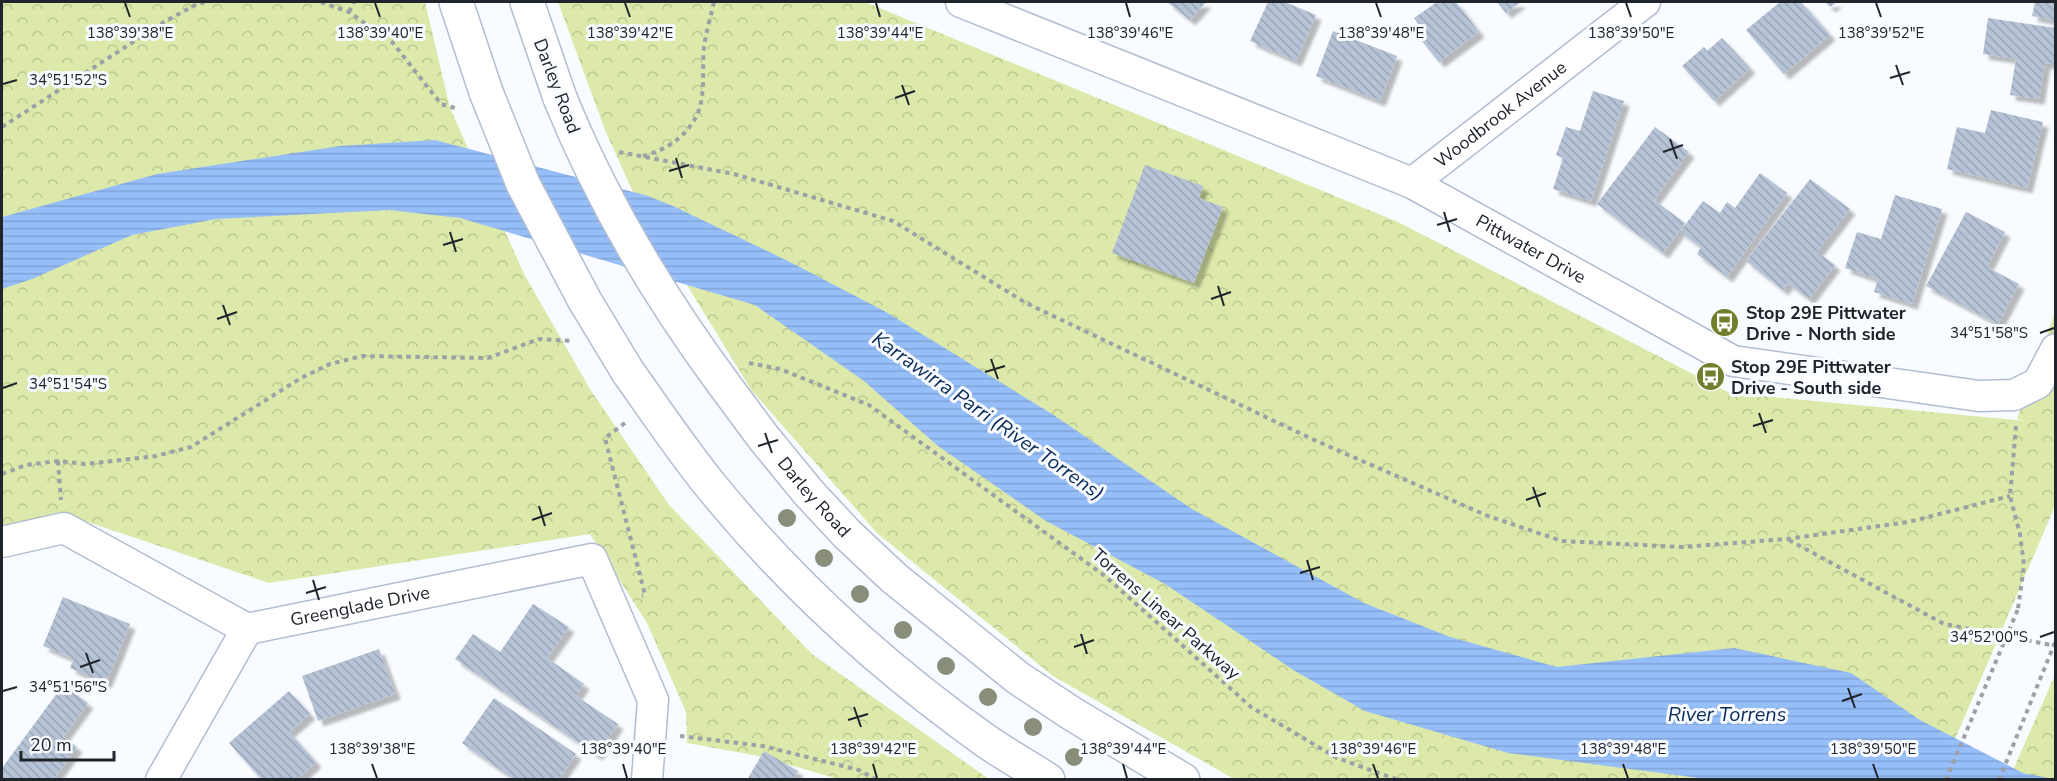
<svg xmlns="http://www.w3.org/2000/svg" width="2057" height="781" viewBox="0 0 2057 781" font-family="'Nunito Sans',sans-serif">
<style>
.park{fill:url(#park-crowns)}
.water{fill:url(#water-rules)}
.building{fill:url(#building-back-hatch);filter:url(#shadow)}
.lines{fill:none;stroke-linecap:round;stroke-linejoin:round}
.street-casing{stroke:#b1bed1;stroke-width:33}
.secondary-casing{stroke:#b1bed1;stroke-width:36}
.path{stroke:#9da1a6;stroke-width:4;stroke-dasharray:4.5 4.5;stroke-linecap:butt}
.street{stroke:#fff;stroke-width:30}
.secondary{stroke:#fff;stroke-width:33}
.secondary-bridge-casing{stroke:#b1bed1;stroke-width:36;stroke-linecap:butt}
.path-bridge{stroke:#9da1a6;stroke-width:4;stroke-dasharray:4.5 4.5;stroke-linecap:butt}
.secondary-bridge{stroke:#fff;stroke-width:33}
.tree{fill:#898e7a}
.ticks{fill:none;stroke:#20252c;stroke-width:2}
.labels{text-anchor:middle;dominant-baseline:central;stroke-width:6;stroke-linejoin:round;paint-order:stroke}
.street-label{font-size:18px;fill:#20252c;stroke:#f8fbff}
.poi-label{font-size:18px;font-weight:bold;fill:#20252c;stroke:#f8fbff;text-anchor:start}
.water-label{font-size:20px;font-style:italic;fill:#0a2b57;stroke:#f8fbff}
.ticks-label{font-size:15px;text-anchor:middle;fill:#20252c;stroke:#f8fbff;stroke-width:6;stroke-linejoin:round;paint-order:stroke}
</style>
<defs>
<pattern id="park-crowns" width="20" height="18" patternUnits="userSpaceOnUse" patternTransform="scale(1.5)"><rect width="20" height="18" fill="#dce9aa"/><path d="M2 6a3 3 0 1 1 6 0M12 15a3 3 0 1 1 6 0" fill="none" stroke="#bcc892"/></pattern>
<pattern id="water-rules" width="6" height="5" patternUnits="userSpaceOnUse" patternTransform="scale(1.5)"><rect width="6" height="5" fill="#96bef9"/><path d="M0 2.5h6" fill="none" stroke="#81a3d6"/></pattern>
<pattern id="building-back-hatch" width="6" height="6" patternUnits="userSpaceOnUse" patternTransform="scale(1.5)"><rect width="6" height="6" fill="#b6c3d6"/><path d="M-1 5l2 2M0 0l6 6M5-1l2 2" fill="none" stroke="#9ca7b8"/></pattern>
<filter id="shadow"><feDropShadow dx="5.5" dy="5.5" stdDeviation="1.5" flood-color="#0004"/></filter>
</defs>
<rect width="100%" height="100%" fill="#f8fbff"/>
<g class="park">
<polygon points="2,2 425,2 450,108 524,274 590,389 669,505 812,654 989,779 838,779 759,756 687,743 686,712 647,623 590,534 269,583 67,515 2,529"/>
<polygon points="558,2 865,2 1398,222 1730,393 2026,421 2017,419 2055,312 2055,506 1938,779 1234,779 1053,676 878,534 752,391 642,212 605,130"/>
<polygon points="2055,675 2055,779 2009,779"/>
</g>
<polygon class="water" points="435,140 648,196 673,206 790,262 886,312 1052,414 1192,509 1364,603 1450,637 1557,667 1734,648 1851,673 1920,720 2023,773 2054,779 1707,779 1508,753 1365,711 1295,671 1165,584 1046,521 938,446 864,381 755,305 460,218 389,210 216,219 132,235 32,279 2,289 2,217 157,174 340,146"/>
<g class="building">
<polygon points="1167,2 1206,2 1190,20"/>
<polygon points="1268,2 1285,2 1316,15 1296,61 1250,41"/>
<polygon points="1437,2 1456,2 1479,32 1439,62 1421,40 1427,36 1414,18"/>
<polygon points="1497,2 1521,2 1506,13"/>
<polygon points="1780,2 1801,2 1830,35 1784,74 1746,30"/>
<polygon points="1825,2 1837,2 1830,7"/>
<polygon points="2035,2 2056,2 2056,21 2032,16"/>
<polygon points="1988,18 2056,28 2056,64 2045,63 2039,99 2010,95 2016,59 1983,54"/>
<polygon points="1333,31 1397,56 1380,101 1316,76"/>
<polygon points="1722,38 1750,68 1714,101 1682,66 1704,47 1707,51"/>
<polygon points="1593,91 1624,101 1591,201 1553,189 1563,158 1556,155 1566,127 1580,131"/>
<polygon points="1991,110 2043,122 2027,188 1947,169 1957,127 1985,133"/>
<polygon points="1655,127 1689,152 1654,200 1685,223 1663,253 1597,204"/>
<polygon points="1145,165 1203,186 1199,198 1223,207 1194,283 1112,253"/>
<polygon points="1760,173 1787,193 1727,277 1697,254 1701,247 1680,232 1703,201 1720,213 1727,202 1735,208"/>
<polygon points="1810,179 1850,209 1817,252 1835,265 1809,299 1788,283 1783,290 1746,261"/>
<polygon points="1895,195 1942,209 1912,304 1874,292 1878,279 1845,268 1857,232 1881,239"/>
<polygon points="1966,212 2005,232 1987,267 2019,284 1998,324 1926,286"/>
<polygon points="63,597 130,624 106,683 70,668 74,659 43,646"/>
<polygon points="533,604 569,627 547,658 584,684 576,696 618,724 597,755 455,659 473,634 500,652"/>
<polygon points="379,649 395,694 318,721 302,676"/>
<polygon points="63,685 88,703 63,737 77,747 53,780 6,780 2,776 2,768"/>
<polygon points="289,691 310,714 289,732 316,762 297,780 262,780 229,743"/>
<polygon points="494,698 576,754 558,780 515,780 462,743"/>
<polygon points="764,751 798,771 793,780 747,780"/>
</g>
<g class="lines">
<defs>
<g id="street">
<path id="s1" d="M961,2L1412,183L1733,361L1979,396L2014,395L2038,383L2056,349"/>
<path id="s2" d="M1412,183L1645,2"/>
<path id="s3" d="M2,542L64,528L247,629L592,559L653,700L647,780"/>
<polyline points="161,780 247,629"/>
</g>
<g id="secondary">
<polyline points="456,2 486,92"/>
<polyline points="527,2 560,98"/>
<path d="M628,372C655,410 681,449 711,486C789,582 885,669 986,741C1006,755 1028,767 1048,780"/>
<path id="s4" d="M723,383L763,437L808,492L847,534L894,578L1018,678L1074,715L1183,780"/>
</g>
</defs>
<use href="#street" class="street-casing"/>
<use href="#secondary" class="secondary-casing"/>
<g class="path">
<polyline points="321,2 349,12 393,43 441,104 458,109"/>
<polyline points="349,12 354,2"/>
<polyline points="2,127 164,22 197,4 206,2"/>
<polyline points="619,152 734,174 893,221 1026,303 1312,439 1488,516 1562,541 1682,547 1787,539 1908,522 2010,496"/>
<path d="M643,156C668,150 692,133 700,107C705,88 702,66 704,47C706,32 711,16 714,2"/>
<polyline points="749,363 780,369 869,405 1105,576 1251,707 1337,758 1398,780"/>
<polyline points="625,423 605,438 645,595 642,596"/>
<polyline points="2016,426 2010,496 2020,534 2024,565 2018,609"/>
<polyline points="58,461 61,500"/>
<polyline points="2,474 26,465 58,461 85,464 156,456 191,447 301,378 330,364 362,356 488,358 539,339 572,341"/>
<polyline points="1789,540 1944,624 2056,646"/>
<polyline points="680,736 763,746 859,770 877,780"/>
</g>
<use href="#street" class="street"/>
<use href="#secondary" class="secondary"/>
<defs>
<g id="secondary-bridge">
<polyline points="486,92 523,184 585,301 628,372"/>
<path d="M560,98C601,199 658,295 723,383"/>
</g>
</defs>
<use href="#secondary-bridge" class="secondary-bridge-casing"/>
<g class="path-bridge">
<polyline points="1946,780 2018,609"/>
<polyline points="1999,780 2056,640"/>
</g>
<use href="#secondary-bridge" class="secondary-bridge"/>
</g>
<g class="tree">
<circle cx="787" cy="518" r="9"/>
<circle cx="824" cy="558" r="9"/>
<circle cx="860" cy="594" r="9"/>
<circle cx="903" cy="630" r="9"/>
<circle cx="946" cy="666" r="9"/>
<circle cx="988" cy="697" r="9"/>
<circle cx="1033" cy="727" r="9"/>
<circle cx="1074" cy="757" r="9"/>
</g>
<path class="ticks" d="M125,3L130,17M375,3L380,17M625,3L630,17M876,3L880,17M1126,3L1130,17M1376,3L1381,17M1626,3L1631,17M1876,3L1881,17M1896,65L1903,85M1890,78L1910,72M3,84L17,80M902,85L909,105M895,98L915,91M1670,139L1677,159M1663,152L1683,145M676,158L682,178M669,171L689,165M1444,212L1450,232M1437,225L1457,219M450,232L456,252M443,245L463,239M1218,286L1224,306M1211,299L1231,292M223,305L230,325M217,319L237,312M2040,333L2054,328M991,359L998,379M985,372L1005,366M3,388L17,383M1759,413L1766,433M1753,426L1773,420M765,433L772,453M758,446L778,440M1533,487L1540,507M1526,500L1546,493M539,506L545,526M532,520L552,513M1307,560L1313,580M1300,573L1320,567M313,580L319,600M306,593L326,587M1081,634L1087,654M2040,637L2054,632M1074,647L1094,640M86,653L93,673M80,667L100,660M1848,688L1855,708M3,691L17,687M1842,701L1862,694M854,707L861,727M848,720L868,714M372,764L377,778M623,764L627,778M873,764L877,778M1123,764L1127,778M1373,764L1378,778M1623,764L1628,778M1873,764L1878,778"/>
<defs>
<symbol id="bus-disc" viewBox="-11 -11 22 22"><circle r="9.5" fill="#717e2b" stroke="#f8fbff"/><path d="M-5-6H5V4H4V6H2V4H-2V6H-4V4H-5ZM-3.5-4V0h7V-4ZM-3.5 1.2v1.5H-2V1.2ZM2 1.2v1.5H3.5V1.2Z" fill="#fff"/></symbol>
</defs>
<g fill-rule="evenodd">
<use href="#bus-disc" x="1708" y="306" width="33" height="33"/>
<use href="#bus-disc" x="1694" y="360" width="33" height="33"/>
</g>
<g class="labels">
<g class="street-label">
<text transform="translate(557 86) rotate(69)">Darley Road</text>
<text stroke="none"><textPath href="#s2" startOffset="112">Woodbrook Avenue</textPath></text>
<text stroke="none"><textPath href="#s1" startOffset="622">Pittwater Drive</textPath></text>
<text stroke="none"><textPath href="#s4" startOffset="146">Darley Road</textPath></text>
<text stroke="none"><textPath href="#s3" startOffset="388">Greenglade Drive</textPath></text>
<text transform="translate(1166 614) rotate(41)">Torrens Linear Parkway</text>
</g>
<g class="poi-label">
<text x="1746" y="313">Stop 29E Pittwater<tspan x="1746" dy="21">Drive - North side</tspan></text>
<text x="1731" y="367">Stop 29E Pittwater<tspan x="1731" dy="21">Drive - South side</tspan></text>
</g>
<g class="water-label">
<text transform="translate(988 416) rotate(35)">Karrawirra Parri (River Torrens)</text>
<text x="1727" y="714">River Torrens</text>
</g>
</g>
<g class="ticks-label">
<text x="130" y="38">138°39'38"E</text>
<text x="380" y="38">138°39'40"E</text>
<text x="630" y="38">138°39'42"E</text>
<text x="880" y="38">138°39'44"E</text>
<text x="1130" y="38">138°39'46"E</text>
<text x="1381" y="38">138°39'48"E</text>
<text x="1631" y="38">138°39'50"E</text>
<text x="1881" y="38">138°39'52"E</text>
<text x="68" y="85">34°51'52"S</text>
<text x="1989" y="338">34°51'58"S</text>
<text x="68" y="389">34°51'54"S</text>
<text x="1989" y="642">34°52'00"S</text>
<text x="68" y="692">34°51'56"S</text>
<text x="372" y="754">138°39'38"E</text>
<text x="623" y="754">138°39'40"E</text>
<text x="873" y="754">138°39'42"E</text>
<text x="1123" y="754">138°39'44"E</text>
<text x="1373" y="754">138°39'46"E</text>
<text x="1623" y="754">138°39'48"E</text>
<text x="1873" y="754">138°39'50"E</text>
</g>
<rect width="2057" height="781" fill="none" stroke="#20252c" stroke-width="6"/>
<path d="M21 751v9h93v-9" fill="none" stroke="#20252c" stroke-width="3"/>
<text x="30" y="751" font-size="18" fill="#20252c" stroke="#f8fbff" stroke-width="4.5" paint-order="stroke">20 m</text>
</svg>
